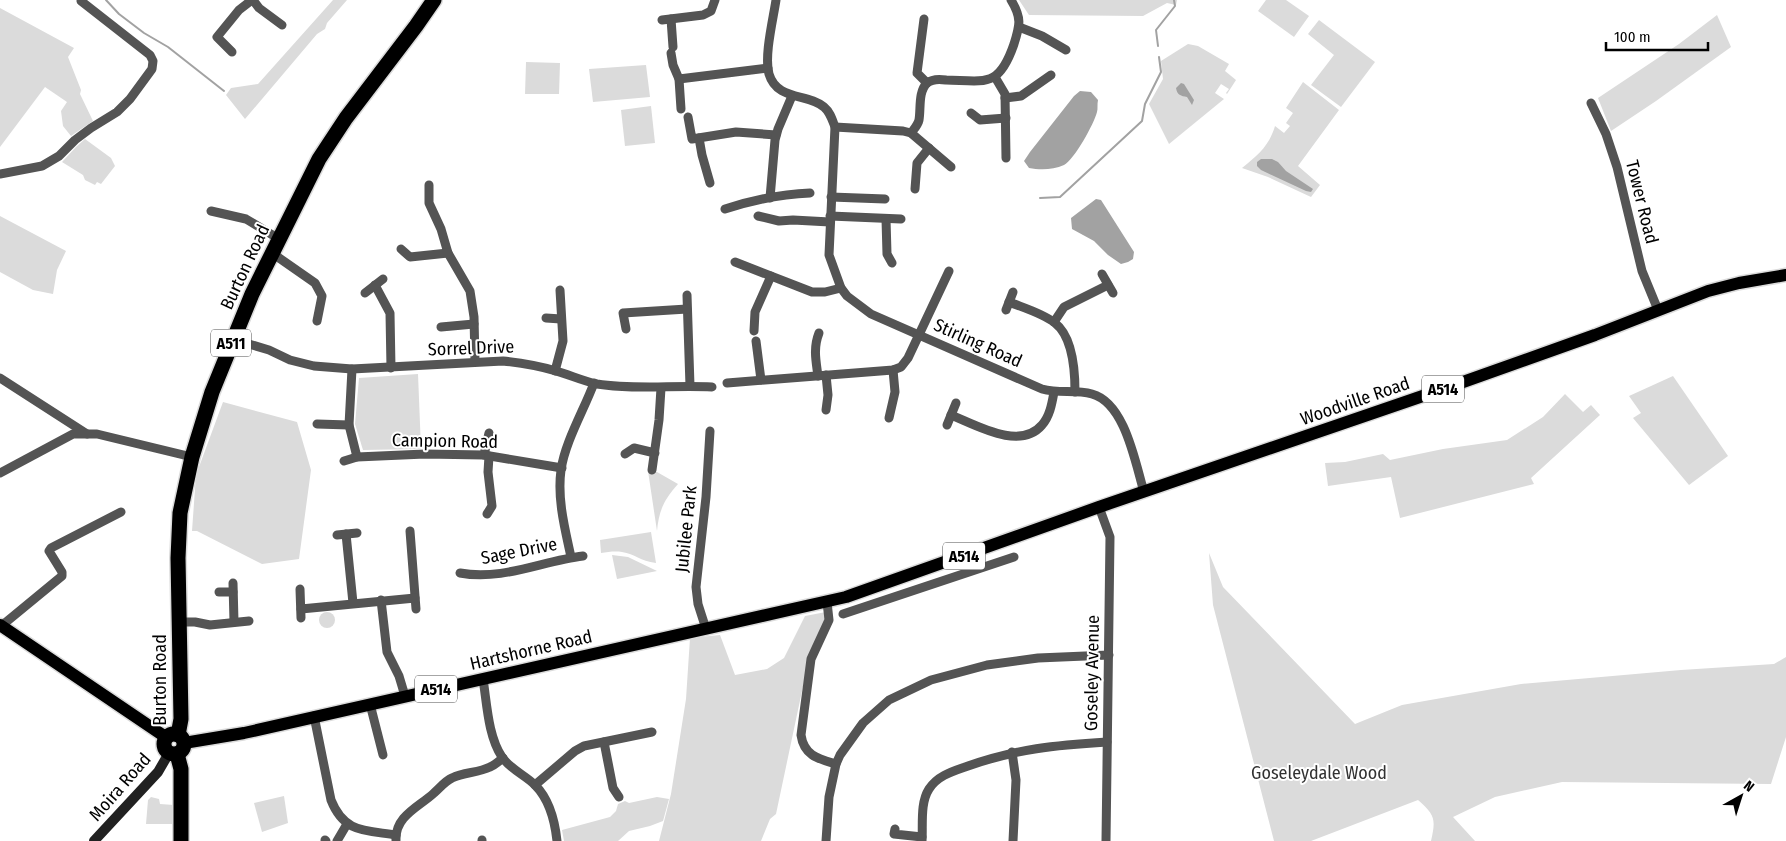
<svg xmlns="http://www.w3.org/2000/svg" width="1786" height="841" viewBox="0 0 1786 841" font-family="'Fira Sans Condensed',sans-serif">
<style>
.green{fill:#dbdbdb}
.water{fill:#a2a2a2}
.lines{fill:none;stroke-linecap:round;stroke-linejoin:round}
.stream{stroke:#a2a2a2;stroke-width:2}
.primary-casing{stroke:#dbdbdb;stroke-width:15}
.highway-casing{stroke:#dbdbdb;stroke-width:18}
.street{stroke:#545454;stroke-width:9}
.secondary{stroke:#212121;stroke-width:10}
.primary{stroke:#000;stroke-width:12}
.highway{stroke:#000;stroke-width:15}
.labels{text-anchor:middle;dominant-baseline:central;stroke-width:4;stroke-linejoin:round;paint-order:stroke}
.shield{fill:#fff;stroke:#4c4c4c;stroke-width:1}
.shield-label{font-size:16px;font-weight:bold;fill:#000}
.street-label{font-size:18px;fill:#000;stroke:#fff}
.park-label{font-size:18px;fill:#323232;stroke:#fff}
</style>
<rect width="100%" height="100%" fill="#fff"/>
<g class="green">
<polygon points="333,0 347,0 327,23 325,29 317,34 245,119 226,95 231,88 258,84"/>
<polygon points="1019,0 1177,0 1176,5 1167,3 1143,16 1029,15"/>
<polygon points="1266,0 1286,0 1309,16 1294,37 1258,11"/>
<polygon points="0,8 74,48 68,57 81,90 80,94 93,121 71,136 63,126 61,111 67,102 45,87 0,147"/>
<polygon points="1717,15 1731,47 1656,101 1611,131 1598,98 1679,44"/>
<polygon points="1319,20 1375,62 1341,107 1311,85 1334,55 1308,34"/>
<polygon points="1188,44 1198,46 1229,64 1225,71 1236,80 1227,94 1226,93 1229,89 1221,84 1215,93 1224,99 1169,144 1149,104 1163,79 1161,61"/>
<polygon points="526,62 560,63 559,94 525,94"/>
<polygon points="646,65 650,97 593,102 589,69"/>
<path d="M1303,82L1339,110L1298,166L1320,185L1311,197L1268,177L1242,168C1258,155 1269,146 1275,126L1284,133L1290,126L1286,123L1293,113L1286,108Z"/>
<polygon points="651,106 655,143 625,146 621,110"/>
<polygon points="85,139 111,158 115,166 101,184 97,182 95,185 85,180 83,175 62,162 76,147"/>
<polygon points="0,216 66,251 57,270 53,294 33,290 0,272"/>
<polygon points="418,374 421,449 363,450 355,424 359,378"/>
<polygon points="1673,376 1728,456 1689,485 1633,418 1641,413 1629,396"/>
<polygon points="1565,394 1583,412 1591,405 1600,415 1531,478 1534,484 1400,518 1391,477 1328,486 1325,463 1345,462 1383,454 1390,460 1443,449 1507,440 1543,417"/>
<polygon points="223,402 297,422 311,470 299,559 262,564 197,531 192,531 196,475"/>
<path d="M648,471L657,472L678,484C664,500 659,510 657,531Z"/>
<path d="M651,532L656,563C640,561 635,554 622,552C615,551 608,552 601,553L600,540Z"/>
<path d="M1209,553L1223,587L1355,724L1402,705L1521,684L1681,670L1774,664L1786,657V737L1771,784L1562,782L1495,797L1453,817L1475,841H1431C1436,819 1435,815 1418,800L1311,841H1274L1213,605Z"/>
<polygon points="612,555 628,557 657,571 617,579"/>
<polygon points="826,612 827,619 809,658 776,814 770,819 761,841 659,841 671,794 686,699 690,638 720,635 735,675 767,669 784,658 805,616"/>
<circle cx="327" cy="620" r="8"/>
<polygon points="284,796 288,823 262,832 254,803"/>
<polygon points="151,797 159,799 160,804 174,805 174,823 173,824 146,824 148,800"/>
<polygon points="657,797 669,799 663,821 650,826 629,831 618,841 564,841 562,830 610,817 616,811 618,804 625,801 629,803"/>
</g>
<g class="water">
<path d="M1181,83L1184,84L1194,100L1192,105L1187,97C1181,96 1177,95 1176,88Z"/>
<path d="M1080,91L1091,92L1098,100C1097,104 1098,109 1097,112C1094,124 1074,160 1064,165C1053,170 1040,170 1029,168L1024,161L1030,152L1074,96Z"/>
<polygon points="1261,159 1272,159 1278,162 1286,171 1313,189 1311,192 1306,191 1261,170 1257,166 1257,162"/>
<polygon points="1096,199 1101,200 1134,252 1133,259 1128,262 1121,264 1108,255 1094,241 1072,229 1071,218"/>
</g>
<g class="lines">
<g class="stream">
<polyline points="106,0 119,14 144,33 168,47 224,91"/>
<polyline points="1158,46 1156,30 1175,6 1174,0"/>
<polyline points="1040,198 1060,197 1142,121 1145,104 1161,72 1159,57"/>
</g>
<defs>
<g id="primary">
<polyline points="0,625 167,738"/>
<polyline points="184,743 244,733 846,597 1099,507 1449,387 1595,335 1708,291 1739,283 1786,275"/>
</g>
<g id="highway">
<circle cx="174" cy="744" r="10"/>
<polyline points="178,735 181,719 178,558 180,513 192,457 212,392 252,294 319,159 346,118 416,26 434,0"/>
<polyline points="177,754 181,769 181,841"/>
</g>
</defs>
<use href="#primary" class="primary-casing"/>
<use href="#highway" class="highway-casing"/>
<g class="street">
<polyline points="253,0 259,8 282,25"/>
<path d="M776,0C773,20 764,56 769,74C777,101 808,93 824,107C830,112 832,119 835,127L829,255L841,288L847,296L871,314L1042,389C1060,394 1075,389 1092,394C1125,403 1135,462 1144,492"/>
<polyline points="671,19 673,47"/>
<polyline points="924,19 917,73 927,83"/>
<polyline points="662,20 703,15 711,11 715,0"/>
<polyline points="1019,27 1042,36 1066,50"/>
<polyline points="232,52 217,37 239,10 252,0"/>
<polyline points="671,53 673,65 679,79 681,109"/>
<polyline points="995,77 1005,94 1006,158"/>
<polyline points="679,79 768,68"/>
<polyline points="1005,98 1021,96 1051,75"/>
<polyline points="1591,103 1606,134 1617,167 1642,271 1658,310"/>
<polyline points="971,113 980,120 1006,118"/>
<polyline points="688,117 692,139 736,132 776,135"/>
<polyline points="835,127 903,131 911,133 951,167"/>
<path d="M911,133C914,129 918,125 919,120C921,108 918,92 927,83C932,79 940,79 946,80C986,81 999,88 1014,44C1020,25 1022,18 1011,0"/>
<polyline points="699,138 702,155 710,183"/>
<polyline points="0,174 42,166 59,156 75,140 91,128 117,112 130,99 152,69 153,61 150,55 81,1"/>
<polyline points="429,185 429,203 441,229 448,253 470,291 474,317 475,361"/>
<polyline points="915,189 917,163 929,148"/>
<polyline points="831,197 885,199"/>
<polyline points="770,198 775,140 778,129 792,96"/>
<path d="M725,209C753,200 781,194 810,193"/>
<polyline points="211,211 246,219 279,239"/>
<polyline points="758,216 779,221 793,220 830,222"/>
<polyline points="830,216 901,219"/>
<polyline points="886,219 887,254 892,263"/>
<polyline points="401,249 410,257 448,253"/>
<polyline points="272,253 315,283 322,296 317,321"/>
<polyline points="735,262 812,292 825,292 841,288"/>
<polyline points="1102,274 1113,293"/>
<polyline points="375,285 390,313 391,368"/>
<polyline points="365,293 383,279"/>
<polyline points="687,295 690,386"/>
<path d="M1009,302C1024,308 1042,313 1055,323C1073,337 1075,371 1075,392"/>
<polyline points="1006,310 1013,292"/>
<polyline points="546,318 561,319"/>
<polyline points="1054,322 1064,307 1108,285"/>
<polyline points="441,327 474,324"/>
<polyline points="626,329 623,313 687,309"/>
<polyline points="754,331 755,312 771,276"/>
<path d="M232,339L269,350L290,360L314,366L352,369L503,361C522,363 539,366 556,371C570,375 583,381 597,384C635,390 673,385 712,387"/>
<polyline points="756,341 761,380"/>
<polyline points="352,369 349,425 357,457"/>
<polyline points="555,371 563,341 560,290"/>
<polyline points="826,375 828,395 826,410"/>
<path d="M818,376C816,361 813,348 819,333"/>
<polyline points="0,378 87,434"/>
<polyline points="727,383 893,370 901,367 908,358 949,271"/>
<path d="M951,415C976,425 1020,451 1042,425C1050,416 1052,403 1054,392"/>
<polyline points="889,418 895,392 893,370"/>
<polyline points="317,424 349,425"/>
<polyline points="947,425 956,403"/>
<polyline points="625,454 634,448 655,453"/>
<polyline points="484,455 489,433"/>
<polyline points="344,461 357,457 425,454 484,455 562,468"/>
<polyline points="652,470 659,420 661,388"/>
<polyline points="0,473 73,434 97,434 192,457"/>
<polyline points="1099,507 1110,537 1106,841"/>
<polyline points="487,514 492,506 488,472 489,456"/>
<polyline points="410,531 416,609"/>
<polyline points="346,534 353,603"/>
<polyline points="337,535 357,533"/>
<path d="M571,557C565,529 557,499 561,470C565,442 584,410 594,383"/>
<path d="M460,573C502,581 542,561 583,556"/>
<polyline points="233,583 234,622"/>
<polyline points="300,589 301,618"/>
<polyline points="219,592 233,592"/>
<polyline points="381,600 387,652 399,676 405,696"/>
<path d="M827,602L829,620L811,659L801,735C804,756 819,759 836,764"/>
<polyline points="301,609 415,598"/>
<polyline points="843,614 1014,557"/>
<polyline points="179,622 195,622 210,625 249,621"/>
<polyline points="0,627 62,576 62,572 49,551 51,548 121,512"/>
<polyline points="706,629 698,604 696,587 706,497 710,431"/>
<path d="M483,679C487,704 488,736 502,757C510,769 525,775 535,785C549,799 555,822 557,841"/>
<polyline points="370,704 383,755"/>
<path d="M314,716L331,800C344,833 365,830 396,835"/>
<polyline points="604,742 613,788 619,797"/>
<polyline points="1012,752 1016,780 1013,841"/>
<polyline points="535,785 575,751 584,746 652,732"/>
<polyline points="895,829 894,834 922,837"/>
<polyline points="325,840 326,841"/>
<path d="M396,840C395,816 419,807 434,793C440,788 445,781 452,778C464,772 478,773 490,767C495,765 499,761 503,758"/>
<polyline points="482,840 482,841"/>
<polyline points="337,841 347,824"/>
<polyline points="826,841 829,797 836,764 840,755 863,723 889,700 931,680 987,665 1038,658 1109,655"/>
<path d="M922,841C923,824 920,803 929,789C938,775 954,771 968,766C1016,749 1056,745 1107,742"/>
</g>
<polyline class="secondary" points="94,841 158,772 169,753"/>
<use href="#primary" class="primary"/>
<use href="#highway" class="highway"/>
</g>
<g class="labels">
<g class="shield">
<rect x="211" y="329.5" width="40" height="27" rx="4"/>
<rect x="1422" y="375.5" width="42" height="27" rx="4"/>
<rect x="943" y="542.5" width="42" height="27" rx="4"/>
<rect x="415" y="675.5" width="42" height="27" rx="4"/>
</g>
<g class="shield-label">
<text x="231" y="343">A511</text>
<text x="1443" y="389">A514</text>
<text x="964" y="556">A514</text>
<text x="436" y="689">A514</text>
</g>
<g class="street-label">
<text transform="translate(1642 202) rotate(76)">Tower Road</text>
<text transform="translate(245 267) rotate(-65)">Burton Road</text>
<text transform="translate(978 343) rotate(24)">Stirling Road</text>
<text transform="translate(471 348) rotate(-2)">Sorrel Drive</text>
<text transform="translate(1355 401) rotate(-19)">Woodville Road</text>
<text transform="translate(445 441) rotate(1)">Campion Road</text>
<text transform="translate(686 529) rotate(-84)">Jubilee Park</text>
<text transform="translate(519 551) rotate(-11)">Sage Drive</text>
<text transform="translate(531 650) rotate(-13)">Hartshorne Road</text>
<text transform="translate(1092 673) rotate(-89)">Goseley Avenue</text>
<text transform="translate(160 680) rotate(-90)">Burton Road</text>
<text transform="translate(120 787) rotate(-49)">Moira Road</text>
</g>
<g class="park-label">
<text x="1319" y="773">Goseleydale Wood</text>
</g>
</g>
<g transform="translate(1741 796) rotate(39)" stroke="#ffffff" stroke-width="4" paint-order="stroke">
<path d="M0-4L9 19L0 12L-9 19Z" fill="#000000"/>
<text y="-8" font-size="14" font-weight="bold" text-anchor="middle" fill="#000000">N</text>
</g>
<path d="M1606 42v8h102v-8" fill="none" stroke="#000000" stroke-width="2.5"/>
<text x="1614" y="42" font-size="15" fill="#000000" stroke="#ffffff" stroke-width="4" paint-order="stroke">100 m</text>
</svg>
